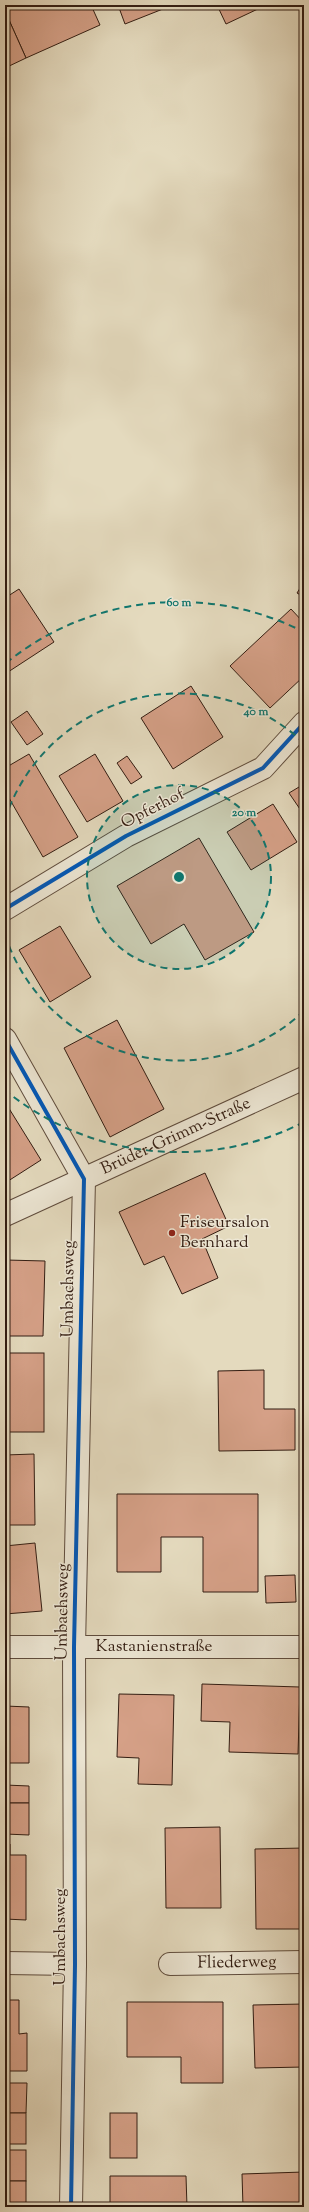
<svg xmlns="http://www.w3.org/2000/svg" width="309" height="2212" viewBox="0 0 309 2212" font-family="'Sorts Mill Goudy',serif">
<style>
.building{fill:#d5a087;stroke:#331d12}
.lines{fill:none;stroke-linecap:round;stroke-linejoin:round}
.minor-casing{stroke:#5f4c3d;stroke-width:24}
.minor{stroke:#ede7d5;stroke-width:22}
.cycleway-casing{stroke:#ede7d5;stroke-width:6}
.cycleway{stroke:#0057b8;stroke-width:4}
.ring{fill:none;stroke:#0f766e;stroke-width:2;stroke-dasharray:7 5}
.poi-dot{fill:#8f2418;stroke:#ede7d5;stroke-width:1.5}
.labels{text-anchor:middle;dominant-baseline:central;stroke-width:3;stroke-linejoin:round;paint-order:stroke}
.street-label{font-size:17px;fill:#331d12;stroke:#ede7d5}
.poi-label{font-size:17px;fill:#331d12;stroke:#ede7d5;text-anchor:start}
.centre{fill:#0f766e;stroke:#ede7d5;stroke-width:2}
.ring-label{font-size:12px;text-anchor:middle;font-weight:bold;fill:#0f766e;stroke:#ede7d5;stroke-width:3;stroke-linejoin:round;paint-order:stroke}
</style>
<rect width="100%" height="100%" fill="#e4dabe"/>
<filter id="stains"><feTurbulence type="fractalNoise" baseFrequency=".005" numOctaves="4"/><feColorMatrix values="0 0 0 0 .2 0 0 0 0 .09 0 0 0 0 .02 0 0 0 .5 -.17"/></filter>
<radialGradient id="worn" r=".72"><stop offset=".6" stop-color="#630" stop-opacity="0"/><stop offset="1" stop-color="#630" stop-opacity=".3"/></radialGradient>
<g class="building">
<polygon points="17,5 91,5 100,25 26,58 5,11"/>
<polygon points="118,5 173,5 125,24"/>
<polygon points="217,5 258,5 260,8 226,24"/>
<polygon points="5,11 26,58 5,68"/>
<polygon points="304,582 304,597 297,593"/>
<polygon points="19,589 54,642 5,674 5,598"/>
<polygon points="291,609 304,623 304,676 270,708 230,666"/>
<polygon points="191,686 223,737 173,769 141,718"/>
<polygon points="27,711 43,734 27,745 11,722"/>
<polygon points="29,754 78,837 43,857 5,791 5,768"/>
<polygon points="95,754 123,801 87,822 59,776"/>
<polygon points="127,756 142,777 131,784 117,763"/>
<polygon points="304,784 304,815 289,793"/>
<polygon points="273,804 297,842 251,870 227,832"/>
<polygon points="199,838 254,932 205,960 184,924 151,944 117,886"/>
<polygon points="60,926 91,977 50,1002 19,950"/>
<polygon points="117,1020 164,1109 110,1137 64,1048"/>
<polygon points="5,1102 41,1160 5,1183"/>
<polygon points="205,1173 229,1226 202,1239 218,1278 182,1294 164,1256 144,1265 119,1212"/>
<polygon points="6,1260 45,1261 43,1336 5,1336"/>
<rect x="5" y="1353" width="39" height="79"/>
<polygon points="264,1370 264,1409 295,1409 295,1450 219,1451 218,1371"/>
<polygon points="34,1454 35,1525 5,1525 5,1455"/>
<polygon points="117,1494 258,1494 258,1592 203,1592 203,1537 161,1537 161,1572 117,1572"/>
<polygon points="35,1543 42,1611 5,1614 5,1546"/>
<polygon points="295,1575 296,1602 266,1603 265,1576"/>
<polygon points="202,1684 300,1687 298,1754 229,1752 230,1722 201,1721"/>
<polygon points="119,1694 174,1695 172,1785 138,1784 139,1758 117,1757"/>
<polygon points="5,1706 29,1707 29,1763 5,1763"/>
<polygon points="5,1785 29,1786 29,1803 5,1803"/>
<polygon points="5,1803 29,1803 29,1835 5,1834"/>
<polygon points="220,1827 221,1908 166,1908 165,1828"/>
<polygon points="5,1844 10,1844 10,1855 26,1855 26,1920 5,1919"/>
<polygon points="304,1848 304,1929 256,1929 255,1849"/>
<polygon points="5,2000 19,2000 19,2034 27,2033 27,2071 7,2071 7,2065 5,2065"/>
<polygon points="127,2002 223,2002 223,2083 181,2083 181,2057 127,2057"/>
<polygon points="304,2004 304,2067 255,2068 253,2005"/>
<polygon points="5,2083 27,2083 26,2113 5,2113"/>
<rect x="5" y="2113" width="21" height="31"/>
<rect x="110" y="2113" width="27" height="45"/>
<rect x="5" y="2150" width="21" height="31"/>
<polygon points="304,2172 304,2207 243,2207 242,2174"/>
<polygon points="110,2176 186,2176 187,2207 110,2207"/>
<rect x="5" y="2181" width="21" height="26"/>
</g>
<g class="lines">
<defs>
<g id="minor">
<polyline points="5,909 126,836 263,768 304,723"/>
<polyline points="5,1039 84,1179 74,1647 75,1964 71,2207"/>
<path id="s1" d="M5,1215L304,1078"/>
<path id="s2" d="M5,1647H304"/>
<polyline points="5,1963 75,1964"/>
<path id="s3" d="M170,1964L304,1962"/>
</g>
</defs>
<use href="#minor" class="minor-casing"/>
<use href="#minor" class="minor"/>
<defs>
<g id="cycleway">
<polyline points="5,909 126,836 263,768 304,723"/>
<polyline points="5,1039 84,1179 74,1647 75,1964 71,2207"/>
</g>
</defs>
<use href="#cycleway" class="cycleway-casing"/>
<use href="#cycleway" class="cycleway"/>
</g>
<circle cx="179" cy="877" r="92" fill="#0f766e" fill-opacity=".12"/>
<g class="ring">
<circle cx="179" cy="877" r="92"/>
<path d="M304 1011A183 183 0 0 1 5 935M5 819A183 183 0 0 1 304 743"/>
<path d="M304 1122A275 275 0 0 1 6 1091M6 663A275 275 0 0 1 304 632"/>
</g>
<circle class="poi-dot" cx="172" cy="1233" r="4"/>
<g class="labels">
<g class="street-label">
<text transform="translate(153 809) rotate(-27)">Opferhof</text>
<text stroke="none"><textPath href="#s1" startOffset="188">Brüder-Grimm-Straße</textPath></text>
<text transform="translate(69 1289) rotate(-89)">Umbachsweg</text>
<text transform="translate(63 1612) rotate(-89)">Umbachsweg</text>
<text stroke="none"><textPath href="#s2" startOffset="149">Kastanienstraße</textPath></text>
<text transform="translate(61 1937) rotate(-90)">Umbachsweg</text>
<text stroke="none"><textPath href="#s3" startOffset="67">Fliederweg</textPath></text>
</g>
<g class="poi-label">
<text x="180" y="1223">Friseursalon<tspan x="180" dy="20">Bernhard</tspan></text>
</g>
</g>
<circle cx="179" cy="877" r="6" class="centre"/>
<g class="ring-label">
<text x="179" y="606">60 m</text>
<text x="256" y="715">40 m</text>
<text x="244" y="816">20 m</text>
</g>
<rect width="309" height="2212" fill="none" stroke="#e4dabe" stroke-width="20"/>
<rect x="6" y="6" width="297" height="2200" fill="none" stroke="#331d12" stroke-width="2"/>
<rect x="10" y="10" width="289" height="2192" fill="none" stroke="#331d12"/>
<rect width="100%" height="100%" filter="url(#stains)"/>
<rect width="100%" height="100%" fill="url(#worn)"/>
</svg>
